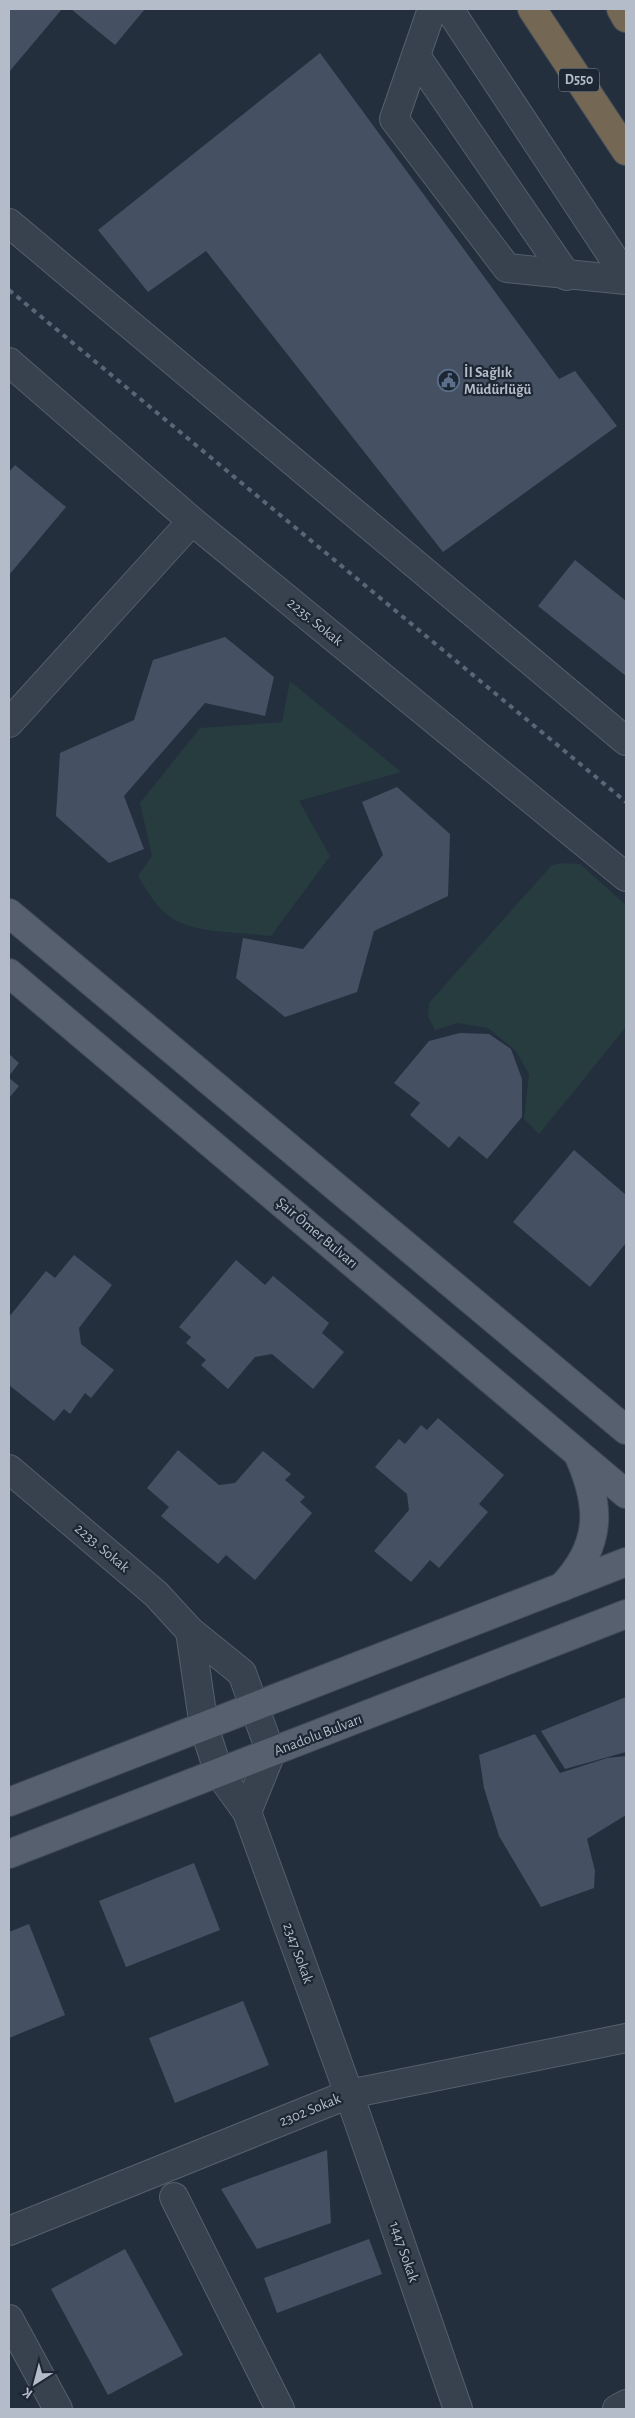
<svg xmlns="http://www.w3.org/2000/svg" width="635" height="2418" viewBox="0 0 635 2418" font-family="'Alegreya Sans',sans-serif">
<style>
.green{fill:#263c3f}
.building{fill:#455162}
.lines{fill:none;stroke-linecap:round;stroke-linejoin:round}
.minor-casing{stroke:#565f6c;stroke-width:30}
.major-casing{stroke:#414a57;stroke-width:30}
.highway-casing{stroke:#434c59;stroke-width:30}
.minor{stroke:#38414e;stroke-width:28}
.major{stroke:#56606e;stroke-width:28}
.highway{stroke:#746855;stroke-width:28}
.rail{stroke:#5a6575;stroke-width:4;stroke-dasharray:5 5;stroke-linecap:butt}
.labels{text-anchor:middle;dominant-baseline:central;stroke-width:4.5;stroke-linejoin:round;paint-order:stroke}
.shield{fill:#1d2633;stroke:#878f9c;stroke-width:1}
.shield-label{font-size:14px;font-weight:bold;fill:#b4bcc9}
.poi-label{font-size:15px;font-weight:bold;fill:#b4bcc9;stroke:#1d2633;text-anchor:start}
.street-label{font-size:15px;fill:#b4bcc9;stroke:#1d2633}
</style>
<rect width="100%" height="100%" fill="#242f3e"/>
<g class="green">
<path d="M290,681L401,772L299,801L330,856L271,936C247,933 200,933 179,922C160,913 148,893 138,876L152,856L140,803L200,728L282,722Z"/>
<polygon points="564,863 580,864 626,905 626,1027 539,1134 524,1119 529,1074 516,1051 488,1028 458,1023 435,1030 428,1016 429,1003 552,865"/>
</g>
<g class="building">
<polygon points="9,9 62,9 9,72"/>
<polygon points="71,9 145,9 115,45"/>
<polygon points="320,53 559,379 575,371 617,426 443,552 206,251 148,292 98,230"/>
<polygon points="15,465 66,507 9,575 9,472"/>
<polygon points="575,560 626,601 626,676 538,606"/>
<polygon points="225,637 274,677 265,716 205,703 124,796 144,849 109,863 56,816 60,753 134,720 153,660"/>
<polygon points="397,787 450,834 448,896 374,931 357,992 285,1017 236,978 243,938 303,949 383,855 362,802"/>
<polygon points="460,1033 489,1034 511,1049 522,1079 522,1117 487,1159 459,1136 449,1148 410,1115 420,1103 394,1083 429,1041"/>
<polygon points="9,1054 19,1063 9,1076"/>
<polygon points="9,1078 19,1086 9,1098"/>
<polygon points="574,1150 626,1195 626,1243 590,1287 513,1222"/>
<polygon points="74,1255 112,1285 79,1328 81,1344 114,1370 91,1398 85,1393 70,1414 64,1409 54,1421 9,1385 9,1317 46,1271 55,1278"/>
<polygon points="236,1260 265,1285 273,1276 329,1323 322,1333 344,1352 313,1389 272,1354 255,1357 228,1389 201,1365 206,1360 186,1343 191,1337 179,1327"/>
<polygon points="438,1418 504,1475 479,1504 488,1512 439,1568 430,1560 411,1582 374,1551 409,1510 407,1494 375,1467 399,1439 405,1444 421,1425 427,1430"/>
<polygon points="178,1450 219,1485 235,1483 263,1451 291,1474 285,1480 305,1497 300,1502 312,1513 255,1580 226,1555 218,1564 161,1516 169,1507 147,1488"/>
<polygon points="626,1697 626,1752 565,1769 541,1731"/>
<polygon points="535,1734 560,1773 607,1758 626,1756 626,1815 587,1839 595,1871 594,1888 541,1907 499,1836 484,1788 479,1755"/>
<polygon points="194,1863 220,1930 126,1967 99,1901"/>
<polygon points="29,1924 65,2015 9,2038 9,1932"/>
<polygon points="243,2001 269,2065 175,2103 149,2038"/>
<polygon points="327,2150 331,2223 257,2249 221,2189"/>
<polygon points="369,2239 382,2274 277,2313 264,2278"/>
<polygon points="125,2249 183,2355 108,2395 51,2289"/>
</g>
<g class="lines">
<defs>
<g id="minor">
<polyline points="432,9 394,119 507,268 626,280"/>
<polyline points="449,9 626,277"/>
<polyline points="416,56 567,276"/>
<polyline points="9,223 626,741"/>
<polyline points="9,362 192,521 626,877"/>
<polyline points="9,723 192,521"/>
<polyline points="9,1469 156,1594 190,1631 242,1673 271,1753 247,1812"/>
<polyline points="190,1631 204,1727 219,1773 247,1812 349,2094 458,2409"/>
<polyline points="174,2197 280,2409"/>
<polyline points="9,2231 349,2094 626,2038"/>
<polyline points="9,2319 58,2409"/>
<polyline points="617,2409 626,2404"/>
</g>
<g id="major">
<polyline points="9,913 626,1430"/>
<polyline points="9,973 626,1494"/>
<path d="M562,1587C603,1544 601,1505 578,1454"/>
<polyline points="9,1802 626,1562"/>
<polyline points="9,1854 626,1614"/>
</g>
<g id="highway">
<polyline points="532,9 626,151"/>
<polyline points="621,9 626,18"/>
</g>
</defs>
<use href="#minor" class="minor-casing"/>
<use href="#major" class="major-casing"/>
<use href="#highway" class="highway-casing"/>
<use href="#minor" class="minor"/>
<use href="#major" class="major"/>
<use href="#highway" class="highway"/>
<polyline class="rail" points="9,290 626,802"/>
</g>
<defs>
<symbol id="civic-ring" viewBox="-11 -11 22 22"><circle r="9.5" fill="#1d2633" stroke="#5c6f8a" stroke-width="1.5"/><path d="M-.6-6.5H3V-4.5H.6V-3L4-1V1h2V6H-6V1h2V-1L-.6-3ZM-1.2 2.5V6h2.4V2.5Z" fill="#5c6f8a"/></symbol>
</defs>
<g fill-rule="evenodd">
<use href="#civic-ring" x="436" y="368" width="25" height="25"/>
</g>
<g class="labels">
<rect class="shield" x="559" y="68.5" width="40" height="23" rx="4"/>
<g class="shield-label">
<text x="579" y="80">D550</text>
</g>
<g class="poi-label">
<text x="464" y="372">İl Sağlık<tspan x="464" dy="17">Müdürlüğü</tspan></text>
</g>
<g class="street-label">
<text transform="translate(315 622) rotate(39)">2235. Sokak</text>
<text transform="translate(317 1233) rotate(40)">Şair Ömer Bulvarı</text>
<text transform="translate(102 1548) rotate(40)">2233. Sokak</text>
<text transform="translate(318 1735) rotate(-21)">Anadolu Bulvarı</text>
<text transform="translate(298 1953) rotate(70)">2347 Sokak</text>
<text transform="translate(310 2110) rotate(-22)">2302 Sokak</text>
<text transform="translate(404 2252) rotate(71)">1447 Sokak</text>
</g>
</g>
<rect width="635" height="2418" fill="none" stroke="#b4bcc9" stroke-width="20"/>
<g transform="translate(35 2383) rotate(216)" stroke="#1d2633" stroke-width="4" paint-order="stroke">
<path d="M0-4L9 19L0 12L-9 19Z" fill="#b4bcc9"/>
<text y="-8" font-size="14" font-weight="bold" text-anchor="middle" fill="#b4bcc9">K</text>
</g>
</svg>
